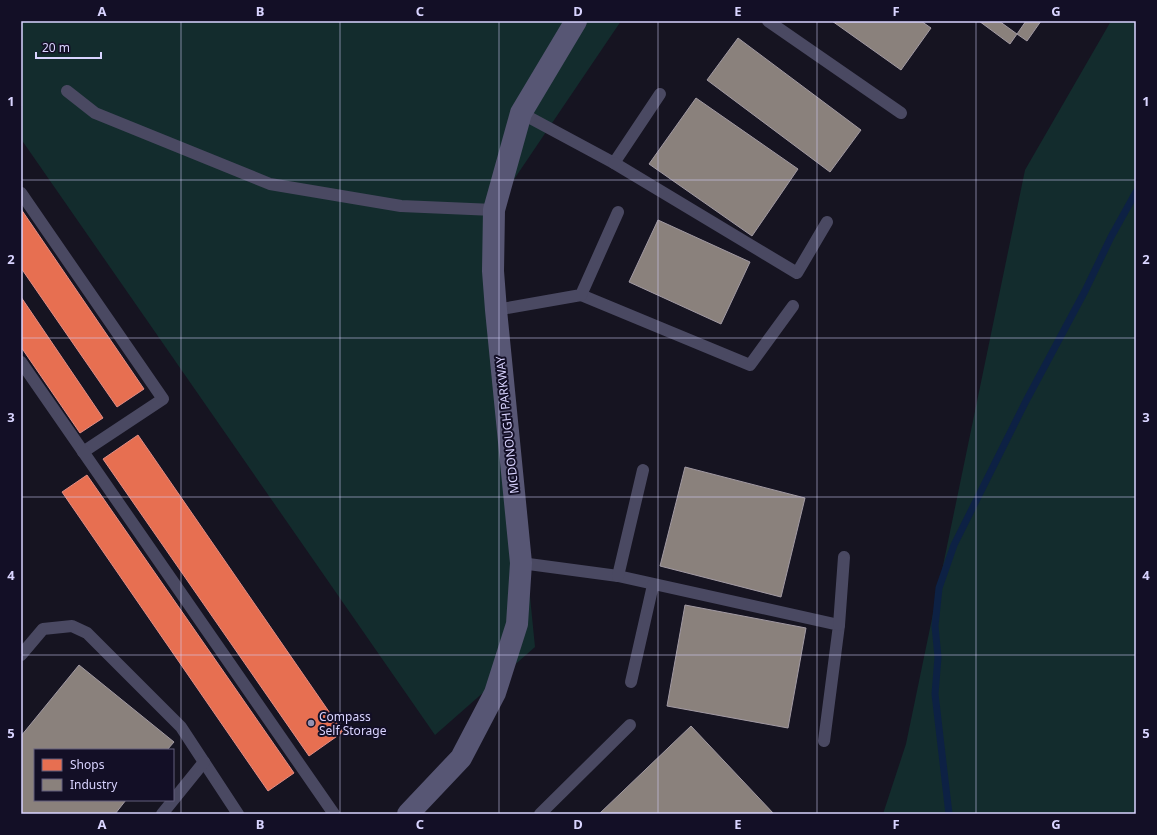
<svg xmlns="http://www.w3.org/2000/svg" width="1157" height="835" viewBox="0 0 1157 835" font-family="'Noto Sans',sans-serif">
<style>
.green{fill:#132c2d}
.shops{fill:#e76f51;stroke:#e38d85}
.industry{fill:#8a817c;stroke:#a29aa3}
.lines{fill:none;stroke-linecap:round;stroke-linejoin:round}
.stream{stroke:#0d2144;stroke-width:7}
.lane{stroke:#4a4962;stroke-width:12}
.secondary{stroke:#575674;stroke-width:22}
.grid{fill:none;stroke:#d9d4ff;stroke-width:1;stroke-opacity:0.55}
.poi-dot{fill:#9591b1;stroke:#130f26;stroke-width:1.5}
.labels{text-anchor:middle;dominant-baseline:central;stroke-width:4;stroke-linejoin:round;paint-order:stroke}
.street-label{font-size:12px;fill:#d9d4ff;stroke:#130f26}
.poi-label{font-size:12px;fill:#d9d4ff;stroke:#130f26;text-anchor:start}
.neatline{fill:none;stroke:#d9d4ff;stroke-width:1.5}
.grid-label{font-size:13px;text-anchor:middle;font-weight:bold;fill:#d9d4ff}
</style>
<rect width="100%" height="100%" fill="#161421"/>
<g class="green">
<polygon points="21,21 621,21 492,212 535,647 435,735 21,139"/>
<polygon points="1111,21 1136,21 1136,814 883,814 906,744 1025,170"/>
</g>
<g class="shops">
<polygon points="21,209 144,389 117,407 21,268"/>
<polygon points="21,297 103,418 80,433 21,347"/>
<polygon points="138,435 343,732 309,756 103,459"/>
<polygon points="87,475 294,773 268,791 62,492"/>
</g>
<g class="industry">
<polygon points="832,21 921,21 931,28 901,70"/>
<polygon points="979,21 999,21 1017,34 1010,44"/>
<polygon points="1026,21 1041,21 1027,41 1017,34"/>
<polygon points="738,38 861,130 830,172 707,80"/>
<polygon points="696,98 798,169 752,236 649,164"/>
<polygon points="658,220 750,262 721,324 629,282"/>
<polygon points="685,467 805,498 781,597 660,566"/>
<polygon points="685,605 806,628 788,728 667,706"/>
<polygon points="79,665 174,742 167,750 35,750 35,800 126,800 115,814 21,814 21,736"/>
<polygon points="691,726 774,814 599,814"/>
</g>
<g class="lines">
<polyline class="stream" points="949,814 935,694 938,657 935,626 939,588 954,545 1026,401 1085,291 1111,237 1136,192"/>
<g class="lane">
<polyline points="768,21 901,113"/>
<polyline points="67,91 95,113 270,184 401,206 494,210"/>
<polyline points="521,113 614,163 660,94"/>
<polyline points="614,163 797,273 827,222"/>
<polyline points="21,193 163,399 83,452"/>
<polyline points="581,295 750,365 793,306"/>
<polyline points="496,310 581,295 618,212"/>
<polyline points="21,362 334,814"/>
<polyline points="521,563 618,576 839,625 824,741"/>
<polyline points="618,576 643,470"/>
<polyline points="839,625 844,557"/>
<polyline points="21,655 43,629 72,626 87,633 181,727 238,814"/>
<polyline points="631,682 653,585"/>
<polyline points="162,814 204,762"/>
<polyline points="540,814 630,725"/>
</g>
<polyline class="secondary" points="408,814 461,758 495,693 517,624 521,563 496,310 493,271 494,210 521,113 576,21"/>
</g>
<path class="grid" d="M181,21V814M340,21V814M499,21V814M658,21V814M817,21V814M976,21V814M21,180H1136M21,338H1136M21,497H1136M21,655H1136"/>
<circle class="poi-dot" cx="311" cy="723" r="4"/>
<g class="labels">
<g class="street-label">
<text transform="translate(507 425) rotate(-96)">MCDONOUGH PARKWAY</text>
</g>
<g class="poi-label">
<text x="319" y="716">Compass<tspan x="319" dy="14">Self Storage</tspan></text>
</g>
</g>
<rect width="1157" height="835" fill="none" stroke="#130f26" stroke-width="44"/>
<rect x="34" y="749" width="140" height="52" fill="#130f26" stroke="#625e7d"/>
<rect x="42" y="759" width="20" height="12" fill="#e76f51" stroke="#625e7d"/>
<text x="70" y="769" font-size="12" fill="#d9d4ff">Shops</text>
<rect x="42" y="779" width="20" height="12" fill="#8a817c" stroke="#625e7d"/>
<text x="70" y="789" font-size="12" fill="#d9d4ff">Industry</text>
<path d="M36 52v6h65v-6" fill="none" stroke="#d9d4ff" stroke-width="2"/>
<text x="42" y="52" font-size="12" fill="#d9d4ff" stroke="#130f26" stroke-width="3" paint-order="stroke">20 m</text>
<rect x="22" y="22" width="1113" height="791" class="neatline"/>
<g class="grid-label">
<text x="102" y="16">A</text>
<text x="260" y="16">B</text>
<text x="420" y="16">C</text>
<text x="578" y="16">D</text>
<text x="738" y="16">E</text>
<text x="896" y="16">F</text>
<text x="1056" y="16">G</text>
<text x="11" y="106">1</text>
<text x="1146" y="106">1</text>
<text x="11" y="264">2</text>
<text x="1146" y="264">2</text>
<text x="11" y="422">3</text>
<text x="1146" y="422">3</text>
<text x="11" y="580">4</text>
<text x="1146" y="580">4</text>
<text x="11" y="738">5</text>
<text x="1146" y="738">5</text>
<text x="102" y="829">A</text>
<text x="260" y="829">B</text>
<text x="420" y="829">C</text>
<text x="578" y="829">D</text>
<text x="738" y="829">E</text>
<text x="896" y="829">F</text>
<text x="1056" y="829">G</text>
</g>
</svg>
